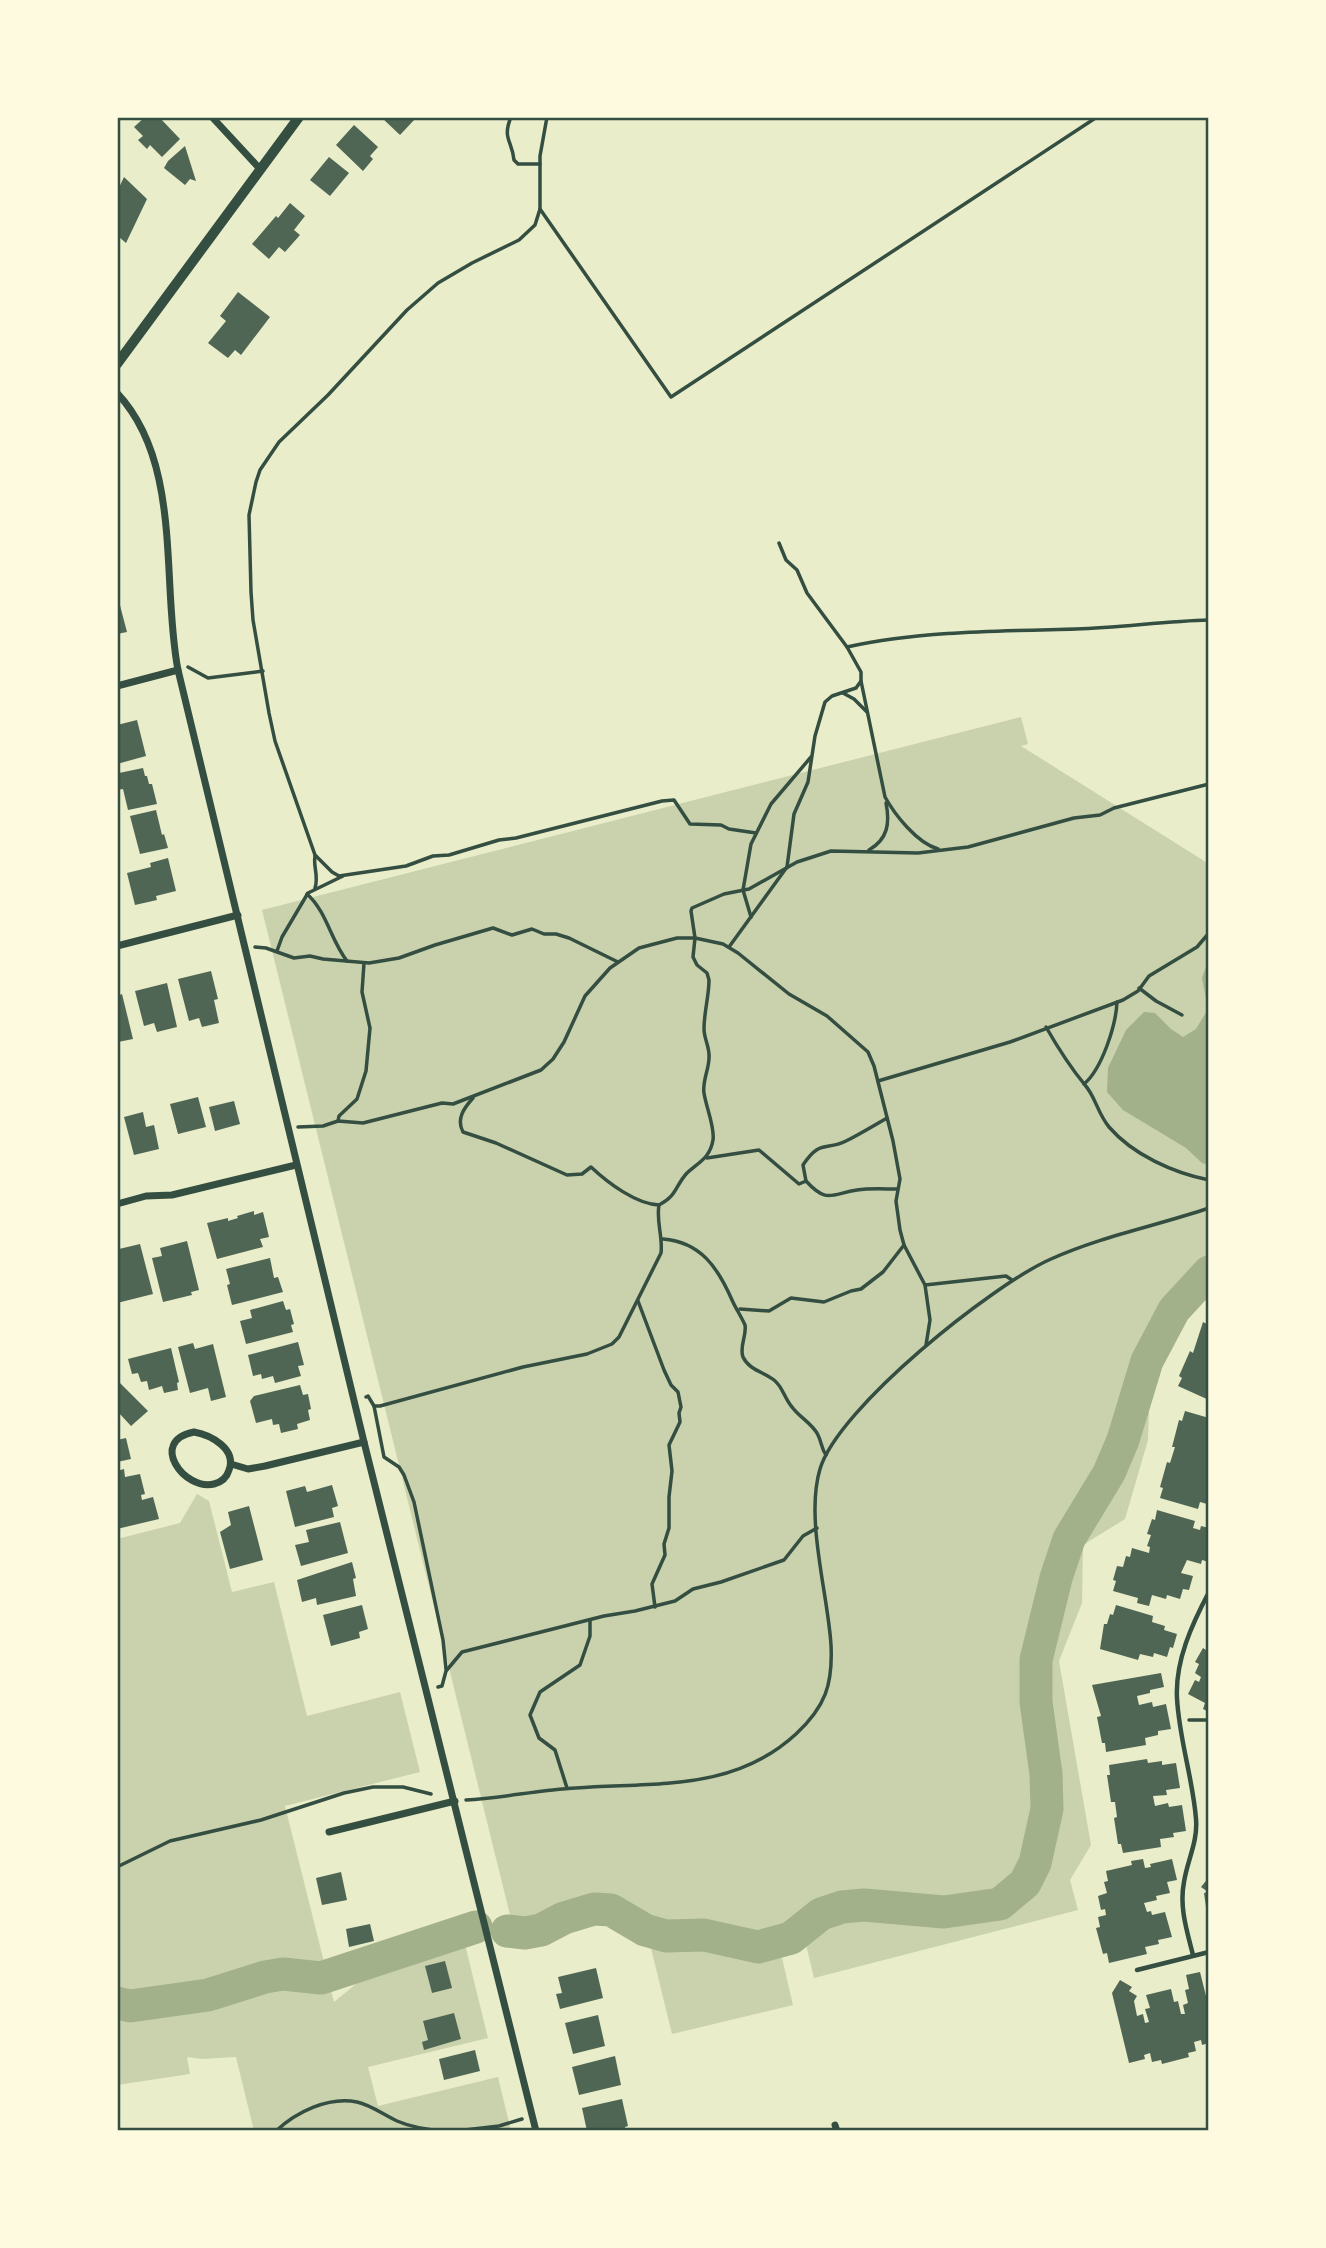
<svg xmlns="http://www.w3.org/2000/svg" width="1326" height="2248" viewBox="0 0 1326 2248" font-family="'Source Serif 4',serif">
<style>
.green{fill:#cad2ad}
.water{fill:#a3b18a}
.lines{fill:none;stroke-linecap:round;stroke-linejoin:round}
.river{stroke:#a3b18a;stroke-width:33}
.building{fill:#4f6655}
.path{stroke:#344e41;stroke-width:3.5}
.service{stroke:#344e41;stroke-width:4.5}
.minor{stroke:#344e41;stroke-width:7}
.tertiary{stroke:#344e41;stroke-width:10}
.neatline{fill:none;stroke:#344e41;stroke-width:2.5}
</style>
<rect width="100%" height="100%" fill="#e9edc9"/>
<g class="green">
<path d="M1021,717L1028,744L1021,746L1209,864V1300L1187,1299L1150,1380L1148,1440L1125,1519L1083,1545L1082,1603L1059,1661L1091,1845L1070,1880L1078,1910L814,1978L802,1928L794,1935L778,1941L793,2005L672,2034L650,1944C626,1944 623,1907 596,1913C581,1916 567,1929 552,1935L512,1923L262,910Z"/>
<polygon points="197,1494 209,1501 232,1592 274,1582 307,1716 400,1692 420,1772 285,1806 334,2002 424,1928 444,1920 459,1920 488,2038 368,2067 378,2106 498,2077 511,2131 254,2131 236,2057 202,2059 187,2057 190,2074 117,2085 117,1539 180,1523"/>
</g>
<polygon class="water" points="1209,958 1209,1165 1202,1163 1186,1148 1123,1110 1107,1092 1108,1068 1126,1030 1144,1012 1155,1013 1171,1029 1183,1037 1196,1029 1208,1009 1202,978"/>
<g class="lines">
<g class="river">
<polyline points="507,1931 525,1933 541,1930 564,1918 594,1909 611,1910 645,1930 666,1936 704,1935 758,1947 791,1938 821,1914 842,1907 864,1905 944,1912 1000,1904 1025,1883 1035,1863 1047,1809 1046,1774 1036,1702 1036,1660 1056,1578 1069,1539 1109,1473 1123,1440 1147,1361 1174,1310 1209,1272"/>
<polyline points="117,2003 130,2006 208,1995 265,1977 283,1974 321,1978 476,1927"/>
</g>
</g>
<g class="building">
<polygon points="145,117 159,117 180,139 162,157 150,145 147,149 138,140 143,136 134,127"/>
<polygon points="381,117 413,117 415,119 400,135"/>
<polygon points="354,125 378,147 370,156 373,159 363,171 336,145"/>
<polygon points="185,146 196,181 190,179 185,185 164,168 168,161"/>
<polygon points="329,157 349,173 330,196 310,180"/>
<polygon points="124,177 147,199 126,243 119,237 117,240 117,192"/>
<polygon points="290,203 305,216 294,230 300,235 285,252 279,247 269,259 252,244 276,216 278,218"/>
<polygon points="238,292 270,317 241,355 235,350 228,358 208,343 226,321 220,316"/>
<polygon points="117,594 127,632 117,634"/>
<polygon points="137,720 146,756 117,764 117,725"/>
<polygon points="143,768 145,776 147,776 149,784 152,784 157,804 128,810 123,789 117,790 117,777 120,777 119,773"/>
<polygon points="156,810 162,835 164,834 168,848 140,854 130,816"/>
<polygon points="168,858 176,891 156,896 157,900 135,905 127,873 151,867 150,863"/>
<polygon points="211,971 218,999 214,1000 219,1023 202,1027 199,1018 189,1021 178,979"/>
<polygon points="167,983 177,1027 157,1032 154,1023 144,1026 135,991"/>
<polygon points="122,994 133,1039 118,1042 117,996"/>
<polygon points="198,1097 206,1127 178,1134 170,1104"/>
<polygon points="234,1101 240,1124 215,1131 209,1107"/>
<polygon points="143,1112 146,1127 154,1125 159,1149 134,1155 124,1117"/>
<polygon points="254,1211 254,1215 263,1212 269,1237 260,1239 263,1247 217,1259 207,1223 228,1218 228,1221 238,1218 237,1216"/>
<polygon points="187,1241 199,1290 191,1292 192,1295 163,1302 152,1258 162,1256 160,1248"/>
<polygon points="140,1244 153,1294 117,1303 117,1253 120,1253 119,1249"/>
<polygon points="270,1258 274,1278 278,1277 283,1292 232,1305 227,1285 230,1284 226,1269"/>
<polygon points="283,1301 286,1310 290,1309 294,1324 291,1325 293,1332 246,1344 240,1321 252,1318 250,1310"/>
<polygon points="1203,1322 1209,1325 1209,1400 1178,1386 1182,1378 1179,1376 1190,1351 1193,1353"/>
<polygon points="298,1342 304,1365 298,1366 301,1376 275,1383 273,1376 262,1379 261,1374 253,1376 248,1355"/>
<polygon points="193,1343 195,1349 213,1344 226,1397 211,1401 208,1388 190,1393 178,1347"/>
<polygon points="171,1348 179,1382 177,1383 178,1390 164,1393 162,1386 149,1390 147,1381 141,1382 138,1373 132,1374 128,1359"/>
<polygon points="117,1380 148,1411 131,1426 119,1413 117,1415"/>
<polygon points="300,1385 303,1395 308,1394 311,1409 308,1410 310,1420 297,1424 298,1429 281,1433 279,1424 273,1425 272,1419 256,1423 250,1401 254,1396"/>
<polygon points="1185,1411 1209,1418 1209,1508 1206,1507 1207,1504 1200,1502 1198,1509 1160,1498 1163,1488 1160,1487 1167,1462 1170,1463 1175,1447 1172,1447 1179,1420 1182,1421"/>
<polygon points="126,1438 131,1459 117,1462 117,1440"/>
<polygon points="124,1469 125,1477 140,1474 145,1494 141,1495 142,1500 153,1497 159,1519 117,1529 117,1471"/>
<polygon points="332,1485 338,1506 332,1508 334,1517 295,1527 286,1491 305,1486 307,1492"/>
<polygon points="249,1506 263,1560 230,1569 220,1532 231,1525 228,1512"/>
<polygon points="1157,1510 1195,1521 1193,1528 1200,1530 1201,1526 1209,1528 1209,1562 1202,1560 1201,1564 1187,1560 1181,1573 1193,1576 1189,1590 1183,1589 1180,1599 1167,1595 1166,1599 1152,1595 1149,1606 1137,1603 1138,1598 1113,1591 1116,1581 1113,1580 1117,1566 1123,1567 1126,1556 1130,1557 1132,1548 1149,1553 1150,1547 1147,1546 1151,1535 1147,1534 1152,1519 1155,1520"/>
<polygon points="340,1522 348,1553 301,1566 295,1545 309,1542 306,1530"/>
<polygon points="352,1562 356,1578 353,1579 356,1596 317,1605 316,1598 302,1602 297,1580"/>
<polygon points="362,1605 368,1629 359,1632 360,1638 331,1646 323,1615"/>
<polygon points="1116,1605 1153,1616 1152,1622 1165,1626 1164,1630 1177,1634 1173,1648 1170,1647 1167,1657 1154,1653 1153,1657 1140,1654 1138,1660 1100,1649 1104,1624 1107,1624 1110,1614 1113,1615"/>
<polygon points="1203,1648 1209,1652 1209,1712 1203,1709 1205,1703 1188,1694 1195,1680 1199,1682 1201,1677 1195,1673 1199,1664 1195,1662"/>
<polygon points="1161,1673 1164,1687 1150,1690 1150,1693 1137,1696 1139,1705 1152,1702 1153,1707 1166,1704 1171,1729 1158,1731 1158,1735 1145,1738 1146,1745 1106,1752 1105,1743 1102,1743 1097,1717 1101,1716 1092,1685"/>
<polygon points="1147,1759 1148,1763 1162,1761 1162,1765 1176,1763 1180,1788 1166,1790 1167,1795 1153,1796 1155,1806 1168,1803 1169,1807 1182,1805 1186,1831 1173,1833 1174,1837 1160,1839 1161,1847 1123,1853 1121,1844 1118,1844 1114,1818 1117,1817 1115,1802 1111,1802 1107,1775 1110,1775 1109,1765"/>
<polygon points="1143,1859 1145,1868 1151,1867 1150,1864 1172,1859 1177,1880 1167,1882 1170,1893 1156,1896 1157,1900 1144,1903 1147,1912 1151,1911 1152,1915 1165,1912 1172,1937 1158,1940 1159,1944 1145,1947 1147,1954 1109,1963 1107,1953 1103,1954 1096,1928 1100,1927 1098,1917 1106,1915 1105,1909 1101,1910 1098,1896 1107,1893 1104,1882 1108,1881 1106,1871 1132,1865 1131,1861"/>
<polygon points="341,1872 347,1900 322,1905 316,1878"/>
<polygon points="1209,1877 1209,1914 1207,1914 1204,1893 1208,1892 1201,1887"/>
<polygon points="370,1924 374,1941 349,1947 346,1929"/>
<polygon points="445,1961 452,1988 432,1993 425,1966"/>
<polygon points="596,1968 603,1998 560,2009 556,1994 562,1993 558,1977"/>
<polygon points="1200,1972 1209,2008 1209,2043 1202,2045 1201,2040 1194,2042 1196,2051 1188,2053 1189,2057 1162,2064 1161,2060 1152,2062 1150,2053 1144,2055 1145,2059 1129,2063 1112,1993 1120,1980 1132,1987 1129,1991 1137,1996 1134,2001 1137,2016 1143,2014 1145,2023 1149,2022 1145,2009 1150,2008 1146,1995 1171,1989 1174,2002 1178,2001 1181,2014 1185,2014 1183,2005 1188,2003 1185,1990 1189,1989 1186,1975"/>
<polygon points="454,2013 461,2039 424,2050 422,2042 428,2040 423,2021"/>
<polygon points="598,2015 605,2046 573,2054 565,2023"/>
<polygon points="475,2050 480,2071 444,2080 439,2059"/>
<polygon points="615,2056 621,2085 579,2095 572,2067"/>
<polygon points="622,2099 628,2126 625,2127 625,2129 587,2131 582,2108"/>
</g>
<g class="lines">
<g class="path">
<path d="M511,117C502,139 512,140 514,160L518,164H540"/>
<polyline points="547,117 540,156 540,209 535,225 519,240 472,263 438,283 407,310 328,395 279,442 260,470 256,482 249,515 251,592 253,620 269,713 275,741 315,855 332,872 339,876 406,866 433,856 449,855 499,840 516,838 662,801 674,800 690,824 721,825 729,829 756,833"/>
<polyline points="540,209 671,397 1097,117"/>
<path d="M847,647C921,631 1000,631 1076,629C1120,628 1164,621 1209,620"/>
<polyline points="188,667 208,678 263,671"/>
<path d="M861,681L885,797C895,815 917,843 938,849"/>
<polyline points="843,693 854,699 867,712"/>
<path d="M869,850C888,839 890,823 886,803"/>
<path d="M315,856C313,867 319,876 315,888"/>
<path d="M307,894C327,912 331,941 347,961"/>
<polyline points="751,917 743,890 751,844 771,804 811,757"/>
<polyline points="255,947 266,948 294,958 310,956 323,959 369,963 399,958 435,945 493,928 512,935 532,929 544,934 556,934 569,938 618,962"/>
<polyline points="729,947 787,867 794,814 808,782 815,736 825,702 832,696 856,688 861,681 861,672 847,647 807,593 797,570 786,560 779,543"/>
<polyline points="277,951 282,937 308,893 343,876"/>
<polyline points="1139,988 1156,1001 1182,1015"/>
<path d="M1046,1027C1058,1048 1070,1067 1085,1085C1095,1096 1098,1114 1109,1127C1133,1155 1174,1173 1209,1180"/>
<polyline points="878,1081 1010,1042 1123,1000 1138,991 1149,976 1197,947 1209,933"/>
<path d="M1084,1084C1102,1069 1116,1025 1117,1002"/>
<path d="M473,1098C464,1108 456,1119 463,1132L496,1143L567,1175L582,1174L591,1167C608,1183 636,1204 659,1205"/>
<polyline points="338,1121 339,1116 357,1099 366,1071 370,1028 362,992 364,963"/>
<polyline points="298,1127 323,1126 338,1121 363,1123 442,1103 453,1104 541,1070 553,1059 564,1042 585,996 610,968 639,948 677,938 695,938 723,944 738,953 789,994 827,1016 868,1052 874,1066 893,1141 900,1179 896,1201 900,1230 904,1245 925,1285 930,1320 926,1345"/>
<path d="M707,1158L759,1150L799,1184L806,1181C827,1204 831,1194 857,1190C870,1188 884,1189 897,1189"/>
<path d="M806,1181L803,1165C820,1139 826,1151 846,1141C860,1134 873,1126 887,1118"/>
<path d="M663,1239C701,1242 718,1268 732,1300C736,1309 741,1316 745,1325C747,1335 739,1347 743,1357C749,1370 764,1372 774,1380C783,1387 784,1398 792,1407C799,1417 813,1424 818,1435C822,1443 821,1448 826,1455"/>
<polyline points="925,1285 1006,1276 1012,1280"/>
<polyline points="638,1301 664,1370 671,1385 678,1392 681,1407 679,1413 680,1422 669,1445 672,1471 669,1497 669,1528 664,1544 665,1555 652,1584 655,1607"/>
<polyline points="740,1309 769,1311 791,1298 824,1302 851,1291 861,1289 883,1272 904,1245"/>
<path d="M366,1397L368,1396L374,1406H380L523,1367L587,1354L612,1344L619,1337L661,1253C663,1236 656,1222 659,1205C677,1196 675,1186 687,1173C699,1162 710,1158 713,1140C715,1127 706,1107 704,1093C702,1080 710,1068 709,1055C709,1046 704,1038 704,1029C704,1012 709,996 709,980L707,973L697,965L693,957L695,938L691,911L692,908L724,894L749,889L797,862L831,851L918,853L968,847L1074,818L1100,815L1114,808L1209,784"/>
<polyline points="374,1406 384,1457 399,1467 404,1475 414,1502 443,1640 446,1669"/>
<polyline points="438,1687 442,1686 446,1671 462,1652 604,1616 635,1611 675,1601 693,1589 721,1582 784,1560 803,1536 817,1528"/>
<polyline points="1189,1720 1209,1720"/>
<polyline points="567,1788 555,1750 539,1738 530,1715 540,1692 580,1665 590,1636 590,1620"/>
<path d="M466,1800C502,1798 539,1790 576,1788C655,1782 733,1792 796,1734C825,1707 833,1685 831,1645C828,1594 805,1519 820,1469C838,1408 992,1285 1051,1259C1102,1236 1156,1226 1209,1208"/>
<polyline points="117,1867 170,1841 261,1820 344,1793 373,1787 403,1787 431,1794"/>
<path d="M276,2131C296,2112 329,2096 357,2102C371,2105 384,2115 397,2121C413,2128 428,2130 446,2131"/>
<polyline points="456,2131 499,2126 522,2119"/>
</g>
<g class="service">
<path d="M1193,1955C1187,1931 1179,1907 1184,1882C1187,1861 1198,1842 1196,1819C1193,1779 1179,1739 1177,1698C1175,1661 1192,1624 1209,1592"/>
<polyline points="1137,1970 1209,1952"/>
</g>
<g class="minor">
<polyline points="212,117 260,169"/>
<path d="M117,393C183,463 161,583 178,670L364,1442L536,2131"/>
<polyline points="117,686 178,670"/>
<polyline points="117,946 238,915"/>
<polyline points="117,1204 146,1196 172,1195 296,1165"/>
<path d="M194,1432C211,1435 237,1449 229,1470C227,1477 222,1482 214,1484C184,1491 148,1441 194,1432Z"/>
<polyline points="231,1464 248,1469 265,1466 364,1442"/>
<polyline points="329,1832 455,1801"/>
<polyline points="835,2125 837,2131"/>
</g>
<polyline class="tertiary" points="117,364 299,117"/>
</g>
<rect width="1326" height="2248" fill="none" stroke="#fefae0" stroke-width="238"/>
<rect x="119" y="119" width="1088" height="2010" class="neatline"/>
</svg>
